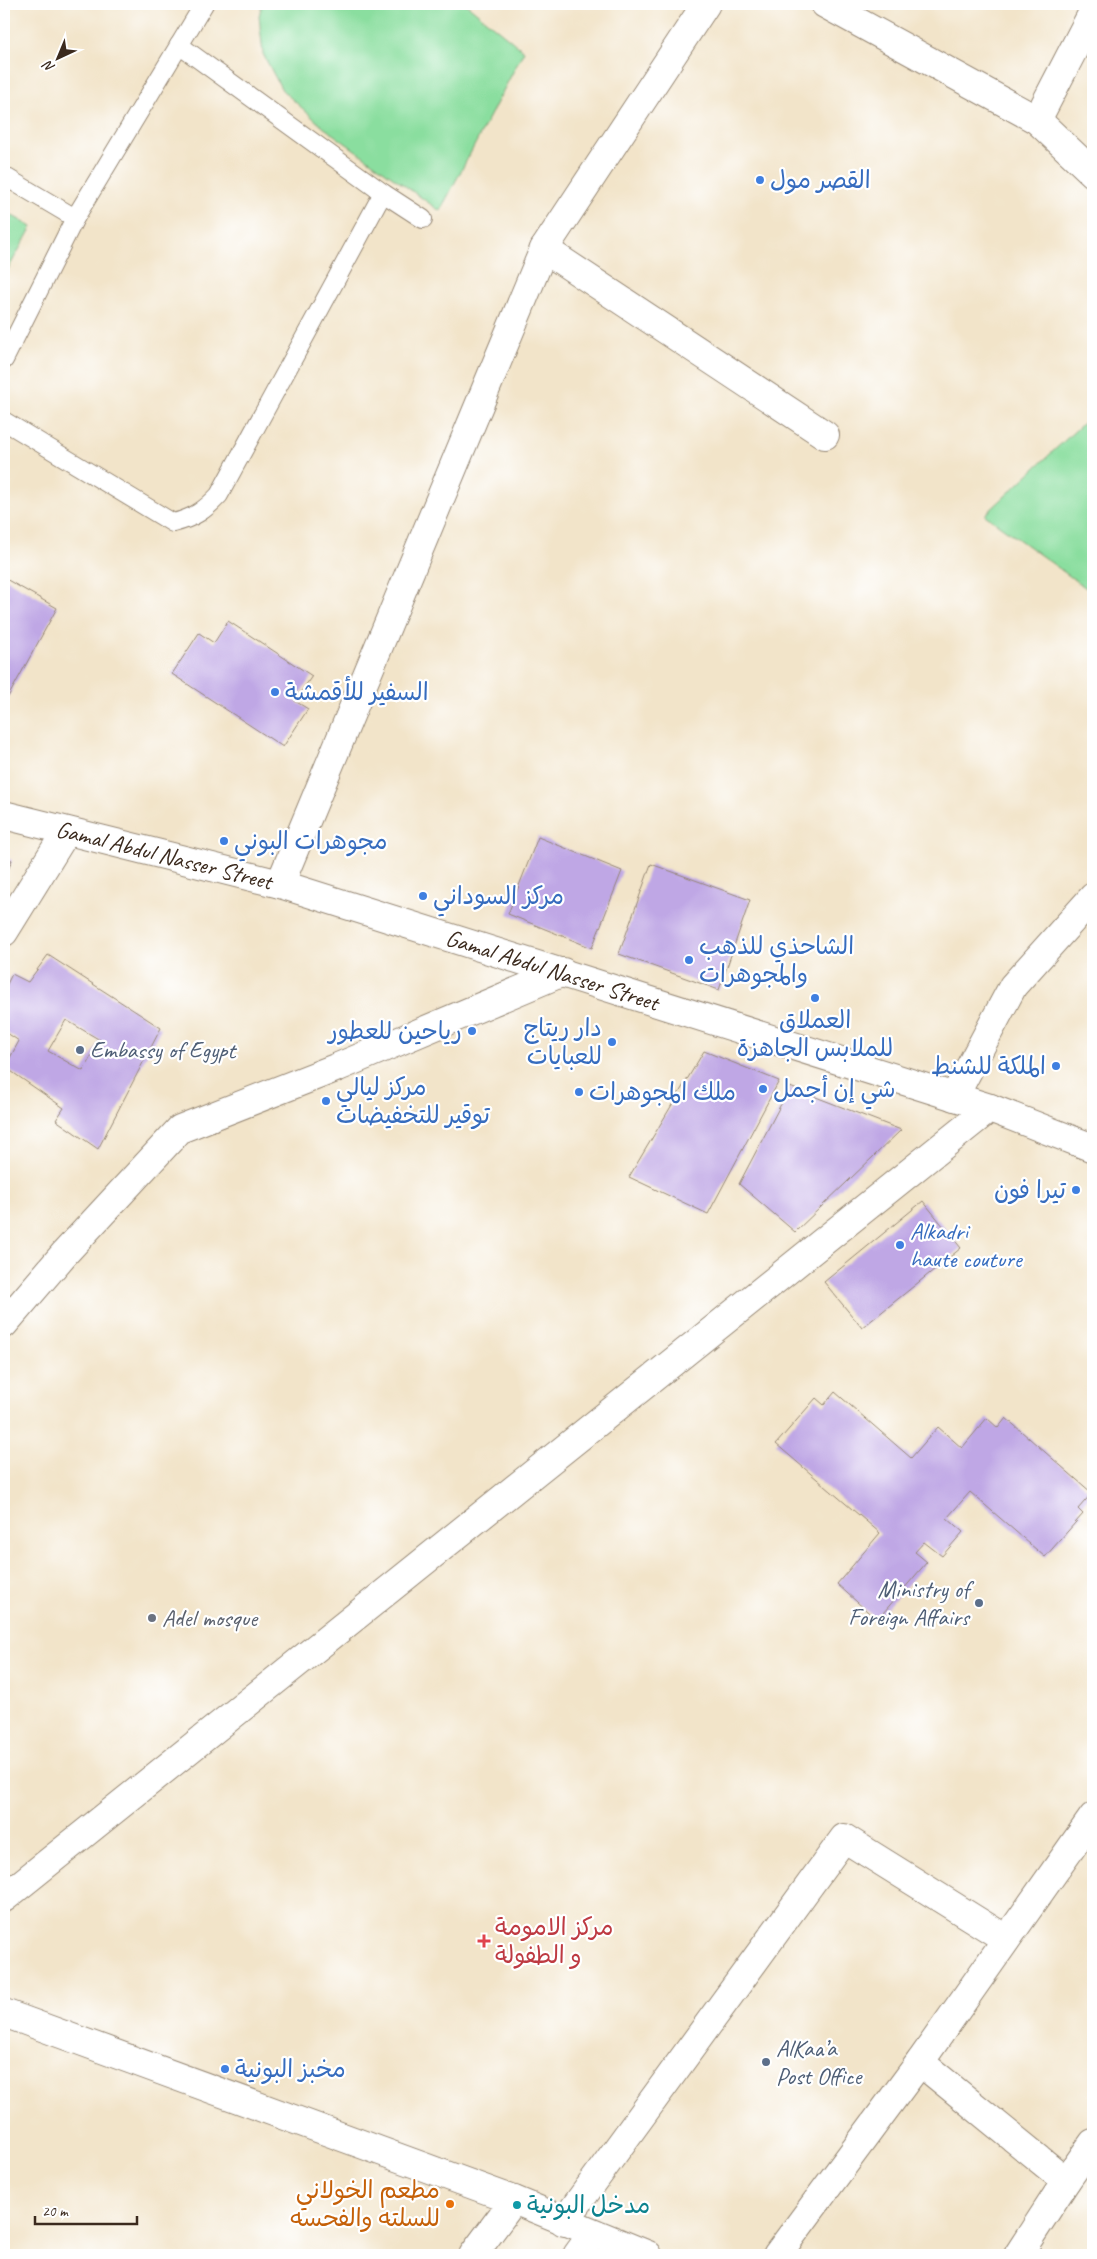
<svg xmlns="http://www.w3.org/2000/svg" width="1097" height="2259" viewBox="0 0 1097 2259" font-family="Caveat,'Playpen Sans Arabic',sans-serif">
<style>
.green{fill:#8ade9f;stroke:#62845e}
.building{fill:#bfa7e5;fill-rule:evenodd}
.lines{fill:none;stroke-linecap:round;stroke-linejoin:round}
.service-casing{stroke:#968774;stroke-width:20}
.minor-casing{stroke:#968774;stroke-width:30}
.service{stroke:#fff;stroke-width:18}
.minor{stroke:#fff;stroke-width:28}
.shop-dot{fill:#3f7fe0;stroke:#fff;stroke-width:2}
.service-dot{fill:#5c6f8a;stroke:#fff;stroke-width:2}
.worship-dot{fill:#6b7280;stroke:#fff;stroke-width:2}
.health-dot{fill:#e0444e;stroke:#fff;stroke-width:2}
.food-dot{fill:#e8710a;stroke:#fff;stroke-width:2}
.culture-dot{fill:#0f9aa8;stroke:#fff;stroke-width:2}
.labels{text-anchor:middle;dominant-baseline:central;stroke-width:4.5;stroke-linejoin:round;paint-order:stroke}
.shop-label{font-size:24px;fill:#366cbe;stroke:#fff;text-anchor:start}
.street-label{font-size:24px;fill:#3b2a1e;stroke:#fff}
.service-label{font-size:24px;fill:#4e5e75;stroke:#fff;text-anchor:start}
.worship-label{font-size:24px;fill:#5b616d;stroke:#fff;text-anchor:start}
.health-label{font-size:24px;fill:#be3a42;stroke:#fff;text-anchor:start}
.food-label{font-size:24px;fill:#c56008;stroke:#fff;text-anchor:end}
.culture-label{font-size:24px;fill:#0d838f;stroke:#fff;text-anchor:start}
</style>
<rect width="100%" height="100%" fill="#fff"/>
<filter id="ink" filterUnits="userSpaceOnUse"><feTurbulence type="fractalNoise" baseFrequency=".02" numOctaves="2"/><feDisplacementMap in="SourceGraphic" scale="10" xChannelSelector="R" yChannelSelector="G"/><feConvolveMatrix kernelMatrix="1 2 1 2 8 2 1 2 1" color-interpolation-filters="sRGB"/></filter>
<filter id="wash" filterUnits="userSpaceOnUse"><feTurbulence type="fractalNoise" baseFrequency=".0096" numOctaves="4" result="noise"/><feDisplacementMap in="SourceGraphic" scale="20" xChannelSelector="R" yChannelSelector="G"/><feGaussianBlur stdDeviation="1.12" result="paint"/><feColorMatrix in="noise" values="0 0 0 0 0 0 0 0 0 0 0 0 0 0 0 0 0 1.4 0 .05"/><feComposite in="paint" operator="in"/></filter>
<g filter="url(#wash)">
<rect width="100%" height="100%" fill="#f2e4c9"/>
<g class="green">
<polygon points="262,4 466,4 524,51 440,211 323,127 282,90 263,54 259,16"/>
<polygon points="4,211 32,227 4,276"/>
<polygon points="1093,414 1093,593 985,515"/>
</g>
<g id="blocks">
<g class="building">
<polygon points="4,578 57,608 8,697 4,695"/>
<polygon points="228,621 312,676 295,701 308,709 283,747 172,674 199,633 214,643"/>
<polygon points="538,837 622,871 592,948 508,914"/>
<polygon points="4,858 12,860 4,880"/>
<polygon points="651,864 750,900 719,990 619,954"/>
<path d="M48,955L161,1028L98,1149L56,1120L64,1108L5,1067L19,1041L4,1031V990L12,974L28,982ZM66,1020L100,1040L83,1071L48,1051Z"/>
<polygon points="704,1051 779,1081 708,1214 629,1177"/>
<polygon points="790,1087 901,1130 795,1232 739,1184"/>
<polygon points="923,1201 961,1248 862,1328 824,1282"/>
<polygon points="835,1392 911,1458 938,1427 962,1448 987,1418 998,1428 1006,1418 1092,1493 1078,1509 1083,1514 1045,1557 970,1492 947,1518 963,1532 942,1556 924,1542 915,1552 927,1562 877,1620 837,1584 880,1533 776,1444 816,1398 824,1405"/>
</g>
</g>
</g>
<g filter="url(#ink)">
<use href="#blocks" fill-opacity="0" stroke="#968774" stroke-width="1"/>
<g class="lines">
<defs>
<g id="service">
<polyline points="179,45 383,193 423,219"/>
<polyline points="4,176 75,218"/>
<polyline points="4,360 75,218 204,4"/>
<path d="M4,421L173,523C194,518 205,510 219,495L383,193"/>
</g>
<g id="minor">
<polyline points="825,4 1037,120 1093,173"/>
<polyline points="1037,120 1093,12"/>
<polyline points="544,249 825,435"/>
<path id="s1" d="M4,815L280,884L990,1108L1093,1148"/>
<polyline points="280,884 544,249 706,4"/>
<polyline points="4,932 66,832"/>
<polyline points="954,1097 1013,986 1093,897"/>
<polyline points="4,1324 64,1254 180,1129 338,1067 563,972"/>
<polyline points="4,1898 990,1108"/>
<polyline points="4,2013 514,2200 648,2255"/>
<polyline points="920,2062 1066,2181"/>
<polyline points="564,2222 844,1838 1006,1939"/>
<polyline points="473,2255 514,2200"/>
<polyline points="577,2255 593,2233"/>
<polyline points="777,2255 920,2062 1093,1817"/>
<polyline points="1018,2255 1066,2181 1093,2143"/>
</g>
</defs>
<use href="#service" class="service-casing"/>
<use href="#minor" class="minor-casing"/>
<use href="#service" class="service"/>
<use href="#minor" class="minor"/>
</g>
</g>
<g class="shop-dot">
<circle cx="760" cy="180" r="5"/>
<circle cx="275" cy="692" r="5"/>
<circle cx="224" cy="841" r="5"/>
<circle cx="423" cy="896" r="5"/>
<circle cx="689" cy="960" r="5"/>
<circle cx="815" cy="998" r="5"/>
<circle cx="472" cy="1031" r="5"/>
<circle cx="612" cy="1042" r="5"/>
<circle cx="1056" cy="1066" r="5"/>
<circle cx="763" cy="1089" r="5"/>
<circle cx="579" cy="1092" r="5"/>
<circle cx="326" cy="1101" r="5"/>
<circle cx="1076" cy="1190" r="5"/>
<circle cx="900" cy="1245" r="5"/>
<circle cx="225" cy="2069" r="5"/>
</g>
<g class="service-dot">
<circle cx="80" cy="1050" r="5"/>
<circle cx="979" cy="1603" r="5"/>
<circle cx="766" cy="2062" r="5"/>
</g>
<circle class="worship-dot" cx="152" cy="1618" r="5"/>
<path class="health-dot" d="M481.5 1933.5h5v5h5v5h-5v5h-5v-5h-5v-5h5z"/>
<circle class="food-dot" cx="450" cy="2204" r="5"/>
<circle class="culture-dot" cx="517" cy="2205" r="5"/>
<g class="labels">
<g class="shop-label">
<text x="770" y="180">القصر مول</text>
<text x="285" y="692">السفير للأقمشة</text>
<text x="234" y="841">مجوهرات البوني</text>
<text x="433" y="896">مركز السوداني</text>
<text x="699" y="946">الشاحذي للذهب<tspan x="699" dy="28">والمجوهرات</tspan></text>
<text x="815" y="1020" text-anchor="middle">العملاق<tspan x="815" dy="28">للملابس الجاهزة</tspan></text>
<text x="602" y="1028" text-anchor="end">دار ريتاج<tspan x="602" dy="28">للعبايات</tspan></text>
<text x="462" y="1031" text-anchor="end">رياحين للعطور</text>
<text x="1046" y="1066" text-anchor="end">الملكة للشنط</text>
<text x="336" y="1087">مركز ليالي<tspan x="336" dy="28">توقير للتخفيضات</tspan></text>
<text x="773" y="1089">شي إن أجمل</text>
<text x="589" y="1092">ملك المجوهرات</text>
<text x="1066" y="1190" text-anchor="end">تيرا فون</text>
<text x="910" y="1231">Alkadri<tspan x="910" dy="28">haute couture</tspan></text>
<text x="235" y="2069">مخبز البونية</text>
</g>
<g class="street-label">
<text stroke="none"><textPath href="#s1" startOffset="165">Gamal Abdul Nasser Street</textPath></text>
<text stroke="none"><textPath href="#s1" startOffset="570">Gamal Abdul Nasser Street</textPath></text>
</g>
<g class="service-label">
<text x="90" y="1050">Embassy of Egypt</text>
<text x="969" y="1589" text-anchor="end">Ministry of<tspan x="969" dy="28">Foreign Affairs</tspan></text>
<text x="776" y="2048">AlKaa’a<tspan x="776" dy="28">Post Office</tspan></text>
</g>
<g class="worship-label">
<text x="162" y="1618">Adel mosque</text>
</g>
<g class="health-label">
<text x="495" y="1927">مركز الامومة<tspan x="495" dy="28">و الطفولة</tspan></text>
</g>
<g class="food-label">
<text x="440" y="2190">مطعم الخولاني<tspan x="440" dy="28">للسلته والفحسه</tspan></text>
</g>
<g class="culture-label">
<text x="527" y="2205">مدخل البونية</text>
</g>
</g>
<rect width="1097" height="2259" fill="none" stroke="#fff" stroke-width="20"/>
<g transform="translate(58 58) rotate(224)" stroke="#ffffff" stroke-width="4" paint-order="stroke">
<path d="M0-4L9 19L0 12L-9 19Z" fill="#3b2a1e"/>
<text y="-8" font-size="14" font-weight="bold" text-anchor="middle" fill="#3b2a1e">N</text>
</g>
<path d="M35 2216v8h102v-8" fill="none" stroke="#3b2a1e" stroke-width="2.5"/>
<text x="42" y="2216" font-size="15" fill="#3b2a1e" stroke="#ffffff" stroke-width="4" paint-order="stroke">20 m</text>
</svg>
